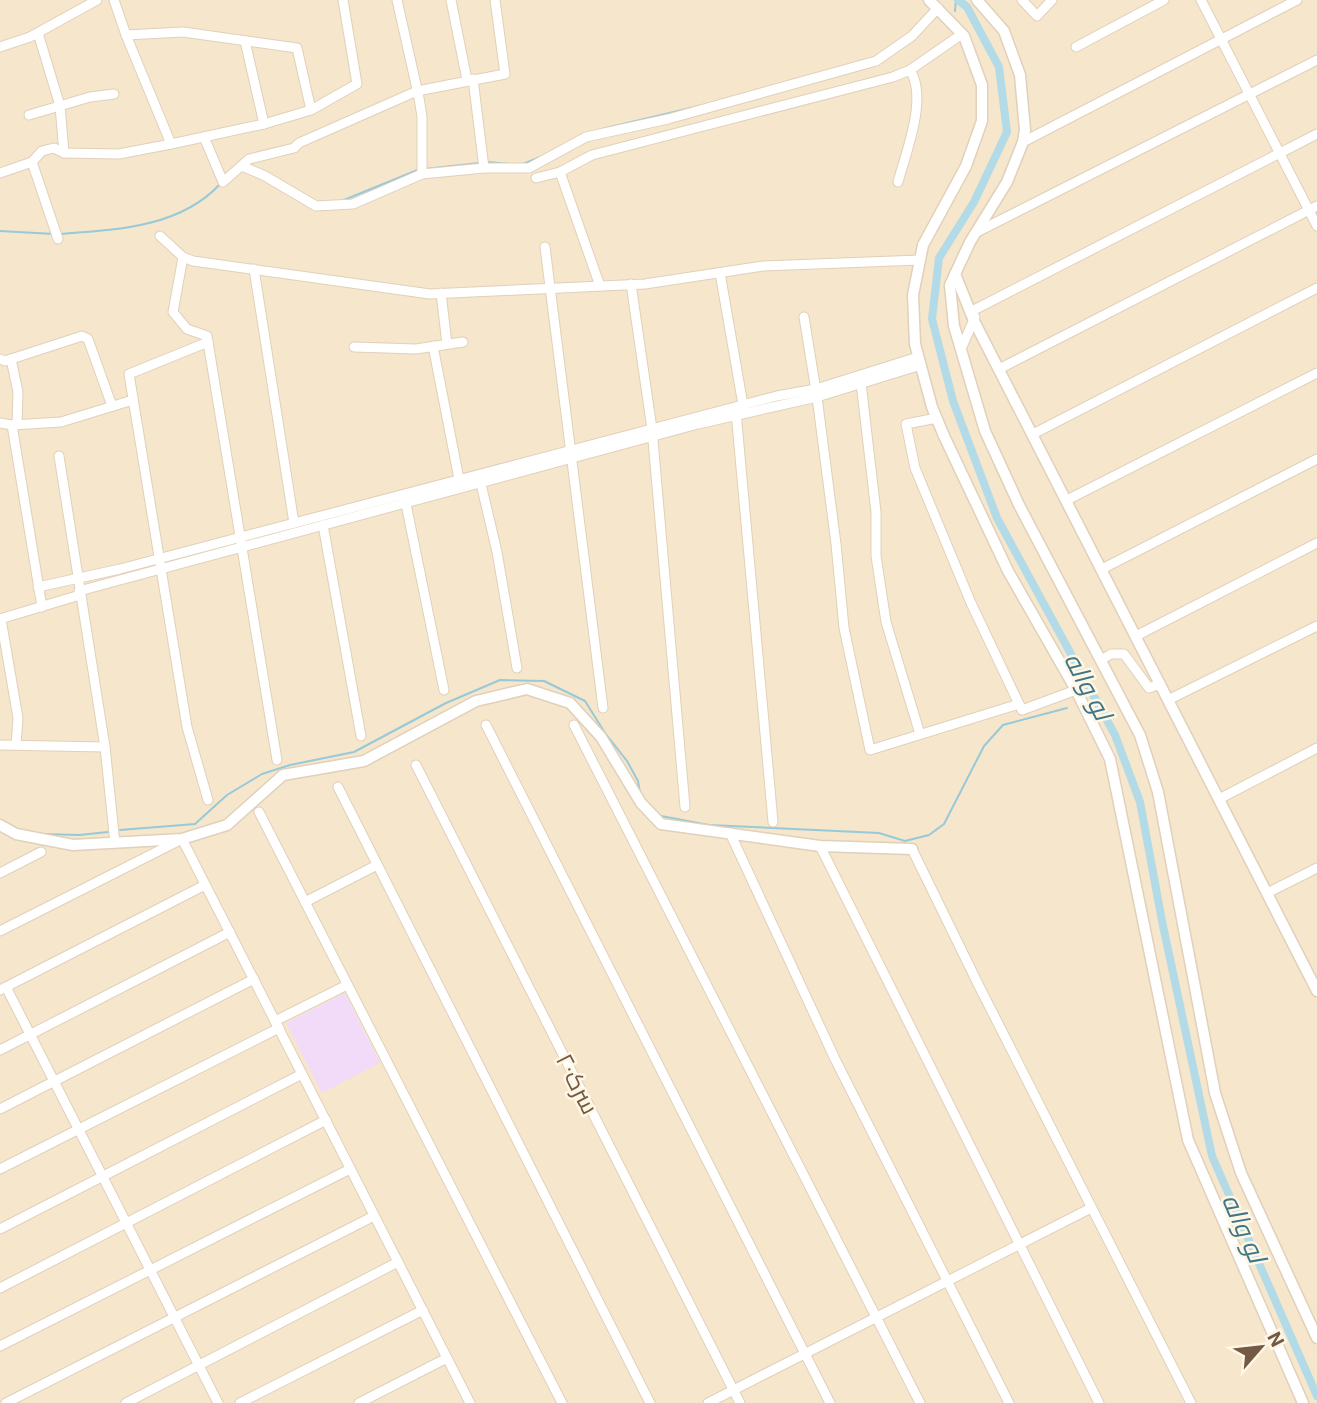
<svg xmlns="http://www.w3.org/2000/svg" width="1317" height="1403" viewBox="0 0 1317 1403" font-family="Roboto,Cairo,sans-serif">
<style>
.residential{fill:#f5e6cc}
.education{fill:#f1dbf9}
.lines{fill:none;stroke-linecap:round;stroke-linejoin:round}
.stream{stroke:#97c9d9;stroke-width:2}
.canal{stroke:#b2dbe7;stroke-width:8}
.minor-casing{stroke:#e1d0ba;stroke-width:11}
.tertiary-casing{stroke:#e1d0ba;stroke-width:13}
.minor{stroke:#fff;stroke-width:9}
.tertiary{stroke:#fff;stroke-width:10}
.labels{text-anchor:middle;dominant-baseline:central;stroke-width:5;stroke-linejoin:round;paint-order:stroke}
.street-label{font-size:24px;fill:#745a45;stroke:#fff7e5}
.water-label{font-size:26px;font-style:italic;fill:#3e7589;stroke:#fff7e5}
</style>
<rect width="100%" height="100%" fill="#fdf4de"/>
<rect class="residential" x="0" y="0" width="1317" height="1403"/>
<polygon class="education" points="345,993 380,1063 322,1093 286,1023"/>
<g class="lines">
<g class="stream">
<polyline points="955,11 956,0"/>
<polyline points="602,129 699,106"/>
<polyline points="488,162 510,164"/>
<polyline points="523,164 540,157"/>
<polyline points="425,169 479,163"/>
<polyline points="344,200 420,169"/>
<polyline points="0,231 54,234"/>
<path d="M59,234C114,230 180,228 220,184"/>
<polyline points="661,816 709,825 879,833 905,841 929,835 944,824 984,746 1003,725 1067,708"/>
<polyline points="120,830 195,824 227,795 262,774 290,765 354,752 446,703 500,680 544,681 585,701 605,733 627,761 638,781 640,793"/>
<polyline points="43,834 79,835 108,832"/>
</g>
<polyline class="canal" points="958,0 967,7 999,67 1007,132 974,202 939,258 932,319 953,401 997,518 1115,735 1140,802 1162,921 1212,1156 1317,1396"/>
<defs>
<g id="minor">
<polyline points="114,0 126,35 171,144"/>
<polyline points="397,0 419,98 422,117 422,174"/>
<polyline points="451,0 467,80"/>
<polyline points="1022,0 1037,16 1052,0"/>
<polyline points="1201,0 1317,226"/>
<polyline points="38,33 60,106 64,153"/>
<polyline points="126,35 183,32 297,48 311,110"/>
<polyline points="245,41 264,124"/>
<polyline points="0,47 30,37 97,0"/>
<polyline points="1076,47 1164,0"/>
<polyline points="473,79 484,168"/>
<polyline points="29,115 90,97 114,94"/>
<polyline points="204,137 223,182 249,159 294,148 299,143 417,91 505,74 495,0"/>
<polyline points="1023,142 1297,0"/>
<polyline points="32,162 58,239"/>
<polyline points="242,166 265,176 316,206 353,204 422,174 484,168 529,168 586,137 668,119 876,61 912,36 938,8"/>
<polyline points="560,172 600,286"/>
<polyline points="0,173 32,162 42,151 54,148 64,153 119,154 171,144 264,124 311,110 357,84 343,0"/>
<polyline points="536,178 560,172 592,155 893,77 910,70 962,34"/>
<path d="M898,182C906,152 928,98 910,70"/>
<polyline points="975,233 1317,60"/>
<polyline points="160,236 183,257 193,261 430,294 645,284 763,266 920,260"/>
<polyline points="545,247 603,708"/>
<polyline points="183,257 173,312 187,329 207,336 277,760"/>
<polyline points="254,269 294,523"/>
<polyline points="720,273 743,405"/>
<polyline points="631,284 652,429 685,807"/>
<polyline points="441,293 447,344"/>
<polyline points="970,312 1317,134"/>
<polyline points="804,317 817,397 836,544 844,628 870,750 1019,704 1022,710 1076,690"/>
<polyline points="433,346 459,479"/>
<polyline points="354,347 416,349 463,342"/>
<polyline points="961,349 975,317"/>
<polyline points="0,359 5,361 82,336 88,339 112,406"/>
<polyline points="11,359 18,392 17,425"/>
<polyline points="999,369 1317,206"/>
<polyline points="861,383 876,512 876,556 886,622 920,734"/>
<polyline points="736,412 773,822"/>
<polyline points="937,418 906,424 915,468 971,603 1019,704"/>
<polyline points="0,423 12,425 42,607"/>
<polyline points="12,425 61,422 133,400"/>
<polyline points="1033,434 1317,288"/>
<polyline points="59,456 105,747 115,843"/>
<polyline points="481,484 497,552 517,668"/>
<polyline points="1067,500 1317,373"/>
<polyline points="406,504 444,690"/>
<polyline points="323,525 361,736"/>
<polyline points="1102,569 1317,459"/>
<polyline points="38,587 120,569 777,396 816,389 918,357"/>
<polyline points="79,591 698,424 817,397 921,365"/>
<polyline points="0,619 80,595"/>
<polyline points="1,619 18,718 16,745"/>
<polyline points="1136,636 1317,543"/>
<polyline points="1101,660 1111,654 1124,654 1149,688 1160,684"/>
<polyline points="1168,700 1317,626"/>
<polyline points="486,725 830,1403"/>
<polyline points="574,725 920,1403"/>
<polyline points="0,745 105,747"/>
<polyline points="416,765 740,1403"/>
<polyline points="338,787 650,1403"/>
<polyline points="1219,799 1317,748"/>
<polyline points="208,800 187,727 129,374 208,342"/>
<polyline points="259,812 562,1403"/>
<polyline points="730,833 835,1059 1009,1403"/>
<polyline points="820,846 1099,1403"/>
<polyline points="912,849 979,986 1191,1403"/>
<polyline points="0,873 41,852"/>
<polyline points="1267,893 1317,868"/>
<polyline points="305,902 377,865"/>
<polyline points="0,931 182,839 470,1403"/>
<polyline points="6,987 218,1403"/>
<polyline points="0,990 205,885"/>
<polyline points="275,1021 347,985"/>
<polyline points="0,1050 230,932"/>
<polyline points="0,1109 254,979"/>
<polyline points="0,1169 279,1028"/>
<polyline points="0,1229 302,1074"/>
<polyline points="0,1288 326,1120"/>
<polyline points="0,1346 350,1169"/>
<polyline points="6,1403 374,1216"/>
<polyline points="126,1403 398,1262"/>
<polyline points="240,1403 423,1310"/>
<polyline points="359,1403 447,1358"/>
<polyline points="708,1403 1091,1208"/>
</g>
<g id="tertiary">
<polyline points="929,0 964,36 982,85 982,121 966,166 923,245 913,295 915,344 932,407 944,436 1008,571 1076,690 1110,759 1188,1140 1303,1403"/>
<polyline points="977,0 1004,31 1020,75 1025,130 1023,142 1007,182 970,242 950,285 954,326 985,431 1019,505 1140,735 1158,792 1215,1093 1241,1173 1317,1338"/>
<polyline points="955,274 974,321 1317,991"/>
<polyline points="0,825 16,834 73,845 182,839 227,825 283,775 364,761 476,701 527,689 570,703 601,737 641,803 661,824 820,846 912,849"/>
</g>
</defs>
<use href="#minor" class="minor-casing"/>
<use href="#tertiary" class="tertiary-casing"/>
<use href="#minor" class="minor"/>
<use href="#tertiary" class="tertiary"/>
</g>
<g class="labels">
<g class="street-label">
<text transform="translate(577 1084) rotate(63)">سرک۲۰</text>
</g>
<g class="water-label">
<text transform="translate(1088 686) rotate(62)">لو واله</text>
<text transform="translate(1244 1228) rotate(66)">لو واله</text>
</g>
</g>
<g transform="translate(1261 1347) rotate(62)" stroke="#fff7e5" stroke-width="5" paint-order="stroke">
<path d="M0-5L12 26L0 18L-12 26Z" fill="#745a45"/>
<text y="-10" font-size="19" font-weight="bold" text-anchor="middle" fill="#745a45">N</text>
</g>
</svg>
